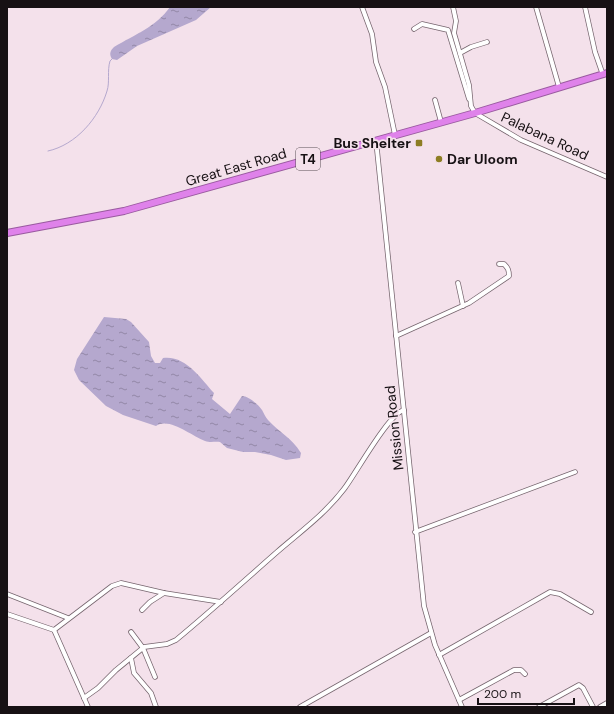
<svg xmlns="http://www.w3.org/2000/svg" width="614" height="714" viewBox="0 0 614 714" font-family="'DM Sans',sans-serif">
<style>
.water{fill:url(#water-ripples)}
.lines{fill:none;stroke-linecap:round;stroke-linejoin:round}
.stream{stroke:#b5a8ce;stroke-width:1}
.minor-casing{stroke:#76656e;stroke-width:5.5}
.highway-casing{stroke:#995a9f;stroke-width:8}
.minor{stroke:#fff;stroke-width:4}
.highway{stroke:#df82ea;stroke-width:6}
.poi-dot{fill:#8d7d23;stroke:#f4e1eb;stroke-width:1.5}
.labels{text-anchor:middle;dominant-baseline:central;stroke-width:3.5;stroke-linejoin:round;paint-order:stroke}
.shield{fill:#f4e1eb;stroke:#594f54;stroke-width:1}
.shield-label{font-size:13px;font-weight:bold;fill:#171114}
.street-label{font-size:14px;fill:#171114;stroke:#f4e1eb}
.poi-label{font-size:14px;font-weight:bold;fill:#171114;stroke:#f4e1eb;text-anchor:end}
</style>
<defs>
<pattern id="water-ripples" width="26" height="14" patternUnits="userSpaceOnUse"><rect width="26" height="14" fill="#b5a8ce"/><path d="M2 4q2-2 4 0t4 0M15 11q2-2 4 0t4 0" fill="none" stroke="#9287a6"/></pattern>
</defs>
<rect width="100%" height="100%" fill="#f4e1eb"/>
<g class="water">
<path d="M170,7H211L196,20L137,46L117,60L112,59C109,54 110,51 114,47C134,35 156,27 170,7Z"/>
<path d="M104,317L126,319L131,322L149,342L151,356L155,363H160L163,358C186,355 201,379 214,393L212,399L230,414L242,396C248,396 258,404 262,410C264,413 265,417 268,420C280,433 291,437 301,453L300,458L286,460L271,455L255,452H243L227,448L220,442C215,441 211,443 205,441C191,436 170,417 156,426L123,415L106,406L79,380L74,370L77,359Z"/>
</g>
<g class="lines">
<path class="stream" d="M48,151C76,145 99,118 107,91C110,82 107,71 110,61L112,59"/>
<defs>
<g id="minor">
<polyline points="362,7 372,34 376,62 385,87 395,135"/>
<polyline points="453,7 456,21 454,33 469,85 471,106 475,113 521,140 607,177"/>
<polyline points="536,7 559,87"/>
<polyline points="585,7 595,52 603,75"/>
<polyline points="414,29 422,24 448,30 469,99"/>
<polyline points="460,53 471,47 487,42"/>
<polyline points="435,100 441,122"/>
<polyline points="376,140 424,606 435,645 462,707"/>
<polyline points="458,283 463,306"/>
<path d="M396,336L469,303L509,276C509,270 508,268 504,264H499"/>
<polyline points="415,532 575,472"/>
<polyline points="7,594 68,618"/>
<polyline points="142,610 150,602 164,593"/>
<polyline points="7,614 54,630 88,707"/>
<polyline points="54,630 112,586 121,583 164,593 221,602"/>
<polyline points="131,632 143,648 155,677"/>
<polyline points="439,655 550,592 560,594 591,612"/>
<polyline points="131,658 134,673 151,693 156,707"/>
<path d="M84,698L98,688L116,670L144,647L167,644L176,640C211,611 244,581 277,552C300,532 325,514 344,489C355,475 389,413 404,410"/>
<polyline points="459,700 514,670 521,670 525,674"/>
<polyline points="300,707 431,633"/>
<polyline points="539,707 579,685 583,688 593,707"/>
<polyline points="600,707 607,703"/>
</g>
<polyline id="highway" points="7,233 124,211 475,113 607,73"/>
</defs>
<use href="#minor" class="minor-casing"/>
<use href="#highway" class="highway-casing"/>
<use href="#minor" class="minor"/>
<use href="#highway" class="highway"/>
</g>
<g class="poi-dot">
<rect x="415" y="139" width="8" height="8" rx="2"/>
<circle cx="439" cy="159" r="4"/>
</g>
<g class="labels">
<rect class="shield" x="296" y="148" width="24" height="22" rx="3"/>
<g class="shield-label">
<text x="308" y="159">T4</text>
</g>
<g class="street-label">
<text transform="translate(545 136) rotate(25)">Palabana Road</text>
<text transform="translate(236 167) rotate(-16)">Great East Road</text>
<text transform="translate(394 428) rotate(-96)">Mission Road</text>
</g>
<g class="poi-label">
<text x="411" y="143">Bus Shelter</text>
<text x="447" y="159" text-anchor="start">Dar Uloom</text>
</g>
</g>
<rect width="614" height="714" fill="none" stroke="#171114" stroke-width="16"/>
<path d="M478 698v6h96v-6" fill="none" stroke="#171114" stroke-width="2"/>
<text x="484" y="698" font-size="12" fill="#171114" stroke="#f4e1eb" stroke-width="3" paint-order="stroke">200 m</text>
</svg>
